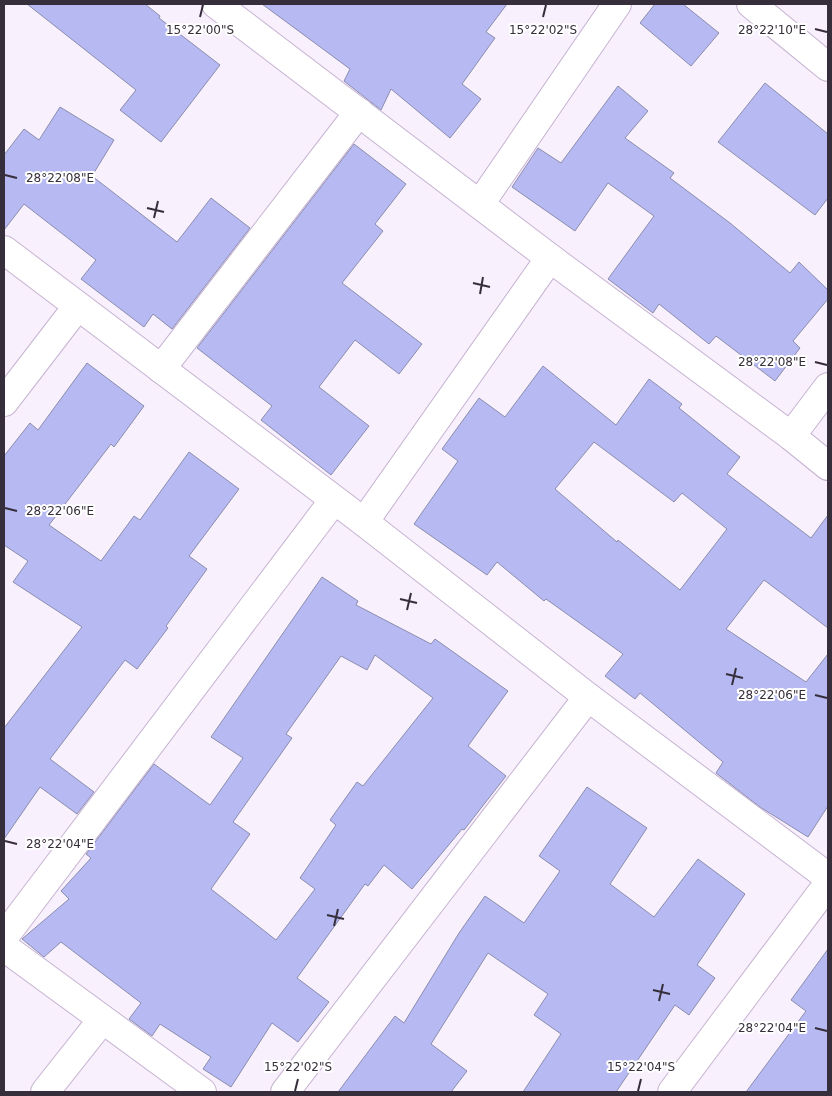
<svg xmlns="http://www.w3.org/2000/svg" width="832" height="1096" viewBox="0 0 832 1096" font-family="'DejaVu Sans',sans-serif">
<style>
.building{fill:#b6b9f2;stroke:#8b8dad;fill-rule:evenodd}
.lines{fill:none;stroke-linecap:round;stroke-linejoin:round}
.minor-casing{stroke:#c6b3d2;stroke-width:30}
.minor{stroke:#fff;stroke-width:28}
.ticks{fill:none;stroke:#362e3a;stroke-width:2}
.ticks-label{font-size:12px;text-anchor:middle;fill:#362e3a;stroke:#fff;stroke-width:4;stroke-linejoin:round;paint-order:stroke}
</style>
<rect width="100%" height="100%" fill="#f8f0fd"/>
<g class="building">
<polygon points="27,4 145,4 160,16 159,18 220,65 161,142 120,110 136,90"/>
<polygon points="262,4 507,4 486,32 495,38 462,84 481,99 450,138 391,89 381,110 344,81 350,69"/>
<polygon points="655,4 683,4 719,33 691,66 640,23"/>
<polygon points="765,83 828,134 828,198 815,215 718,142"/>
<polygon points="618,86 648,111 625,138 674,173 670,178 730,223 790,273 799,262 828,290 828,299 793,341 800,348 775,381 716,336 709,344 659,304 653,313 608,279 654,216 608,183 575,231 512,187 538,148 561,163"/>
<polygon points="60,107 114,140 92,176 177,242 211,198 250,228 172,329 153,314 144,327 81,279 96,260 24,204 4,230 4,155 24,129 39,140"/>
<polygon points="354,144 406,184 375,224 383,231 342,283 422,344 399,374 355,340 319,387 369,426 331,475 261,420 272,406 197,348"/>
<polygon points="87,363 144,406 114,447 111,444 49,525 101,561 134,516 140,520 189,452 239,489 189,556 207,569 166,626 168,628 137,669 125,660 50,759 94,792 77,814 40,787 4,839 4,728 82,627 13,582 28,561 4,545 4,456 30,423 38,430"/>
<path d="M543,366L616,425L649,379L682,404L679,408L740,457L727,474L811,538L828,515V628L764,580L726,629L806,682L828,654V806L808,837L760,807L716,773L723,762L640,693L635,699L605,676L623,654L546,599L544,601L497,562L487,575L414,524L458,461L442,449L479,398L505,417ZM594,442L674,502L682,493L727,529L680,590L618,540L617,542L555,489Z"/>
<path d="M322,577L358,601L356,605L431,644L435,639L508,691L468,746L506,776L464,830L462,829L412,889L384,865L368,886L365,884L297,978L329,1002L298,1042L272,1023L231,1087L203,1069L211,1057L160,1024L152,1036L129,1019L141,1003L61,942L44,957L22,939L69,899L61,891L91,858L86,854L154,764L210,805L243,758L211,737ZM375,655L433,698L363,786L357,782L330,820L336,825L300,878L315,889L276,940L211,889L250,834L233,822L292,738L286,734L341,656L367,670Z"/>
<polygon points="587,787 647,828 610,884 654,917 698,859 745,894 697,965 715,978 689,1015 675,1005 616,1092 523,1092 561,1034 534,1015 548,994 488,953 431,1044 467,1071 451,1092 338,1092 395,1016 404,1023 459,933 485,896 524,923 560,871 539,856"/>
<polygon points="828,949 828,1092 746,1092 806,1011 791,1000"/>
</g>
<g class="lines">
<defs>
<g id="minor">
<polyline points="216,4 550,258 791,436 828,466"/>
<polyline points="751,4 828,67"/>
<polyline points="480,204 617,4"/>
<polyline points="4,250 364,522 588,697 828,877"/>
<polyline points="161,369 359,112"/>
<polyline points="4,402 77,307"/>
<polyline points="791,436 828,387"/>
<polyline points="364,522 550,258"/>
<polyline points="4,937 334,500"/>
<polyline points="4,947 202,1092"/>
<polyline points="45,1092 102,1020"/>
<polyline points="285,1092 588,697"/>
<polyline points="672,1092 828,884"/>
</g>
</defs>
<use href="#minor" class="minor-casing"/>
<use href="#minor" class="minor"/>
</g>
<path class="ticks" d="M200,17L203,5M543,17L546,5M815,29L827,32M5,175L17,178M147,208L164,212M154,218L158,201M473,283L490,287M480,294L483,277M815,362L827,365M5,508L17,511M400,599L417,603M407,610L411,593M726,674L743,678M732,685L736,668M815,695L827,698M5,841L17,844M327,915L344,919M334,926L338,909M653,990L670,994M659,1001L663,984M815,1028L827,1031M295,1091L298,1079M638,1091L641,1079"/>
<g class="ticks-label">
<text x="772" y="34">28°22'10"E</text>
<text x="200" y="34">15°22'00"S</text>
<text x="543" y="34">15°22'02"S</text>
<text x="60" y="182">28°22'08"E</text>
<text x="772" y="366">28°22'08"E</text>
<text x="60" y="515">28°22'06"E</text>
<text x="772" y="699">28°22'06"E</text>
<text x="60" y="848">28°22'04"E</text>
<text x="772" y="1032">28°22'04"E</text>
<text x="298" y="1071">15°22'02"S</text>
<text x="641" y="1071">15°22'04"S</text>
</g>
<rect width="832" height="1096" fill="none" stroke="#362e3a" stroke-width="10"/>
</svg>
